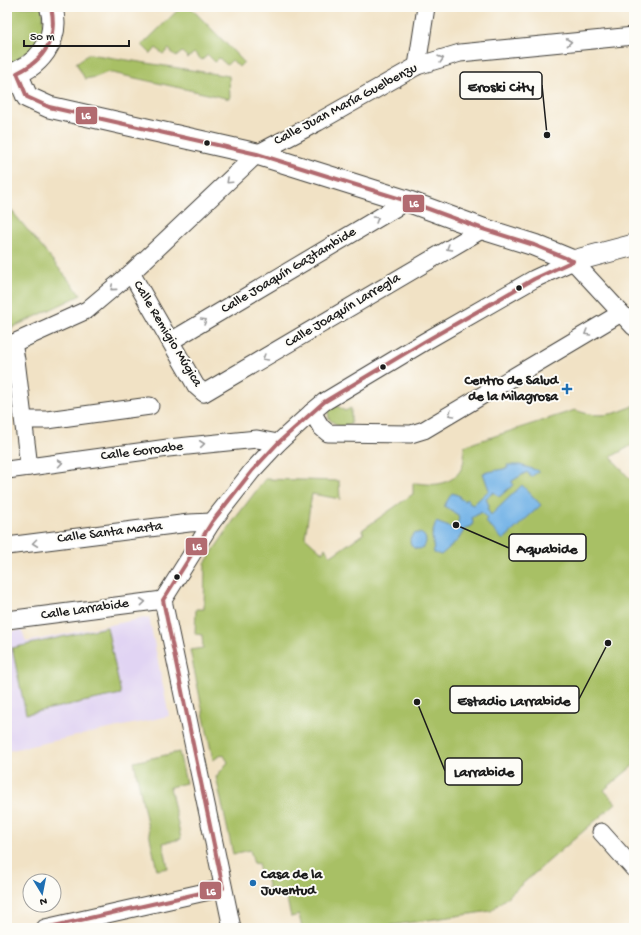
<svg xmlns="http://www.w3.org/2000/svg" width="641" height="935" viewBox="0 0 641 935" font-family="'Gochi Hand',sans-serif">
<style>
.built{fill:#e1d4f3}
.green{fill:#a8c065;stroke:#626e40}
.water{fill:#74b4e7;stroke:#486882}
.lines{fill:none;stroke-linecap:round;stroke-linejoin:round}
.minor-casing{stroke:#3c3a35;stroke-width:19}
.tertiary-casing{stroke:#3c3a35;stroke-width:23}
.secondary-casing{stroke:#3c3a35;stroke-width:24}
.minor{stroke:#fff;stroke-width:17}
.tertiary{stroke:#fff;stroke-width:21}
.secondary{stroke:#fff;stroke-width:22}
.bus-1-casing{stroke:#fdfcf7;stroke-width:7}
.bus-1{stroke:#b26b70;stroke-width:4}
.oneway{stroke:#999}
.bus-dot{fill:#1c1c1c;stroke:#fdfcf7;stroke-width:1.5}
.poi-dot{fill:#1f6fb2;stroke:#fdfcf7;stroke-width:1.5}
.labels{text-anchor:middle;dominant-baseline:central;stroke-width:4;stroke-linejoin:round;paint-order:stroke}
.street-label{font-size:14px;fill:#1c1c1c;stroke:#fdfcf7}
.poi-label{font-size:14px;font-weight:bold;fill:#1c1c1c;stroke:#fdfcf7;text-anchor:end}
.leader{fill:none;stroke:#1c1c1c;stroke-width:1.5}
.callout-dot{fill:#1c1c1c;stroke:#fdfcf7;stroke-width:1.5}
.callout{fill:#fdfcf7;stroke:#1c1c1c;stroke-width:1.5}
.callout-label{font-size:15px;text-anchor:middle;font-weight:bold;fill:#1c1c1c}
.line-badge{stroke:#fdfcf7;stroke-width:1.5}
.badge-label{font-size:11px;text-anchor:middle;font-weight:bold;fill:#fff}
</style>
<rect width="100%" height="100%" fill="#fdfcf7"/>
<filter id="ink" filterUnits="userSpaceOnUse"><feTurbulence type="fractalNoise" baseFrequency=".025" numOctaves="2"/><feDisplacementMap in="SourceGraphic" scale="8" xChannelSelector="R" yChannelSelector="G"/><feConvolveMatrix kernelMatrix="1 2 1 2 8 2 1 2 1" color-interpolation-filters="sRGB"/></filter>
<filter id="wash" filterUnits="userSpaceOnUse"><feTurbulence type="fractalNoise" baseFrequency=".012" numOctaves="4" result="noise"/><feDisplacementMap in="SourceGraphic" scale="16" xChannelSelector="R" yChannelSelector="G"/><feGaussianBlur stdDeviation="0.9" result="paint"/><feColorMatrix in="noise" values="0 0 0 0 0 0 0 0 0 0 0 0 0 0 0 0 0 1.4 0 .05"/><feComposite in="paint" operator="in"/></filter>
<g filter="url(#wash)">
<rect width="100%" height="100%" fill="#f1e2c5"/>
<polygon class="built" points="149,617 169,716 7,751 7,632 22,630 26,642"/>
<g class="green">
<polygon points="7,7 42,7 44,29 39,43 17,62 7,65"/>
<polygon points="181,7 190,7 244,62 239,67 232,60 227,65 219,58 215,62 208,55 202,60 194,53 188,58 182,52 176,57 169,49 163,54 156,48 151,54 142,45"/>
<polygon points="89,54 229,76 230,99 108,72 96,77 85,79 76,63"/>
<polygon points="7,205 81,295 7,330"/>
<polygon points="336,405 345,411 351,408 351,424 339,427 329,419 328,410"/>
<path d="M634,405V444L611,457L634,484V765L604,790L616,803L491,911L372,928H310V927L302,928L299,915L291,917L286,895L277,898L275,889L269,891L266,876L261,877L258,863L254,864L250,850L233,854L216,777L228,762L223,754L213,760L190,650L203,648L202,635L195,634L196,609H204L205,563L234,520L265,479L339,481L340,499L312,494L305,537L323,553L325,548L331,556L364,533L362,530L413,494V483C422,483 434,486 442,483C461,478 466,464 464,446L575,410C597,418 614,416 634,405Z"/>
<polygon points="107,627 121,694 26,714 12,648"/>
<polygon points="179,752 186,783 170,787 181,839 163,843 168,868 157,870 134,762"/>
</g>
<g class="water">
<path d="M507,465H520L539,471L531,477L527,472L512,481L513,485L499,497L494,492L486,498L489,506L487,509L491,515L522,485L541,505L503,540L485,521L487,519L481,512L472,518L473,522L472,526L465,529L458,540L441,555L434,553L432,535L436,522L452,528C457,525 460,521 458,515L444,506L452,493L460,496L459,498L465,501L466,499L469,500V503L473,505L489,490L483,473L508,468Z"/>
<circle cx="418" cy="541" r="8"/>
</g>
</g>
<g filter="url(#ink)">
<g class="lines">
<defs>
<g id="minor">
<polyline points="417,66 426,7"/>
<polyline points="131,273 196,386 204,393 483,229"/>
<polyline points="171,341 407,201"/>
<polyline points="13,343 16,360 29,467"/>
<polyline points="7,346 87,310 131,273 257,154 272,146 318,122 417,66 460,53 634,36"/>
<polyline points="312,412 321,427 328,433 411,434 424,430 621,313"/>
<polyline points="24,420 47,420 150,406"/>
<polyline points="7,470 168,448 257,439 278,443"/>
<polyline points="7,546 189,523 212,522"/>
<polyline points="7,620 163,600"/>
<polyline points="601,832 634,869"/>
<polyline points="45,928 223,888"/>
<polyline points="232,928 163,600 212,522 252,471 278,443 312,412 324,402 424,342 534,279 573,261 634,327"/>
</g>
<polyline id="tertiary" points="17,73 27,97 49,107 257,154 407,201 483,229 534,245 573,261 634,245"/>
<path id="secondary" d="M7,76C38,68 61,40 51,7"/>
</defs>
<use href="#minor" class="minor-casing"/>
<use href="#tertiary" class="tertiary-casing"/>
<use href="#secondary" class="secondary-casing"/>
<use href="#minor" class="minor"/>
<use href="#tertiary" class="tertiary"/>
<use href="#secondary" class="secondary"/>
<defs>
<g id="bus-1">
<path d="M51,7C58,38 45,60 17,73L27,97L49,107L257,154L407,201L483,229L534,245L573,261"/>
<polyline points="45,928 223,888 163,600 212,522 252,471 278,443 324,402 424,342 534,279 573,261"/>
</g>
</defs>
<use href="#bus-1" class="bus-1-casing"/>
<use href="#bus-1" class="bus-1"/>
</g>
<defs><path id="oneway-chevron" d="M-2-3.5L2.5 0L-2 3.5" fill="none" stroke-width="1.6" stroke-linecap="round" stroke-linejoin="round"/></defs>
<g class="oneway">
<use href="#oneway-chevron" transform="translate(569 42) rotate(-6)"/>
<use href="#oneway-chevron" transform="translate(441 59) rotate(-16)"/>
<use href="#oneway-chevron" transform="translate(229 181) rotate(137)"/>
<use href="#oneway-chevron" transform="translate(376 219) rotate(-31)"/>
<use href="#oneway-chevron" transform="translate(449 248) rotate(149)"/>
<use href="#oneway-chevron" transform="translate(113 288) rotate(140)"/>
<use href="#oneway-chevron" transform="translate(204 321) rotate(-31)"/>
<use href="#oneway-chevron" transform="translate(587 333) rotate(149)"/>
<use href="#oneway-chevron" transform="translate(265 358) rotate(149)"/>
<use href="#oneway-chevron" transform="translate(451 414) rotate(149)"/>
<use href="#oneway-chevron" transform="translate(202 444) rotate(-6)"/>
<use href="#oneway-chevron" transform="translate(60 463) rotate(-8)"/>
<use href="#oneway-chevron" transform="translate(35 543) rotate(173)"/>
<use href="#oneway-chevron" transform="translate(143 602) rotate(-6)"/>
</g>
</g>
<g class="bus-dot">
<circle cx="207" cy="143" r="3.5"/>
<circle cx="519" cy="288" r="3.5"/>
<circle cx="383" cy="367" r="3.5"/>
<circle cx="177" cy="577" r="3.5"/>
</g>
<g class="poi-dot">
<path d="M565 383h4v4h4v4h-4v4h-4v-4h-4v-4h4z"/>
<circle cx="253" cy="883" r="4"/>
</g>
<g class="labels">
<g class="street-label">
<text transform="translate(346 105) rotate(-28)">Calle Juan María Guelbenzu</text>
<text transform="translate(289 271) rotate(-31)">Calle Joaquín Gaztambide</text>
<text transform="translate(343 311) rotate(-31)">Calle Joaquín Larregla</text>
<text transform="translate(167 334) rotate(59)">Calle Remigio Múgica</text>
<text transform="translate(142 452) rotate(-7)">Calle Goroabe</text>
<text transform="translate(110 533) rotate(-7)">Calle Santa Marta</text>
<text transform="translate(85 610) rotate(-8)">Calle Larrabide</text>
</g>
<g class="poi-label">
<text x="558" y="381">Centro de Salud<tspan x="558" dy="16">de la Milagrosa</tspan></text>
<text x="261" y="875" text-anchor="start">Casa de la<tspan x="261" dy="16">Juventud</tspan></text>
</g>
</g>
<path class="leader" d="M547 135L542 85M456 525L509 548M608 643L579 699M417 702L445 771"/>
<g class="callout-dot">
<circle cx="547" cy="135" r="4"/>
<circle cx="456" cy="525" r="4"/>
<circle cx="608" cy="643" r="4"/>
<circle cx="417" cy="702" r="4"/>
</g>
<g class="callout">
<rect x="460" y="72" width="82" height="27" rx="4"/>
<rect x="509" y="534" width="77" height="27" rx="4"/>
<rect x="450" y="686" width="129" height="27" rx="4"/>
<rect x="445" y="758" width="77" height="27" rx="4"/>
</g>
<g class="callout-label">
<text x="501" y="91">Eroski City</text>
<text x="547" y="553">Aquabide</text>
<text x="514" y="705">Estadio Larrabide</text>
<text x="484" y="776">Larrabide</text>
</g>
<g class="line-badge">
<rect x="75" y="106" width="23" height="19" rx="4" fill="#b26b70"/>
<rect x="402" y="194" width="23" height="19" rx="4" fill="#b26b70"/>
<rect x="185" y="537" width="23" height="19" rx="4" fill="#b26b70"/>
<rect x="199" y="881" width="23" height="19" rx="4" fill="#b26b70"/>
</g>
<g class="badge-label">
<text x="86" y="119">L6</text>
<text x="414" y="207">L6</text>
<text x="197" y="550">L6</text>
<text x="211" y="895">L6</text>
</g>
<rect width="641" height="935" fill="none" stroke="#fdfcf7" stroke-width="24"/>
<g transform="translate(42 893) rotate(170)"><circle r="19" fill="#fdfcf7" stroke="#a3a29f"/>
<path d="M0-3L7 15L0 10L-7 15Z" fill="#1f6fb2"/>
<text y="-6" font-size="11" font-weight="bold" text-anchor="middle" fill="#1c1c1c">N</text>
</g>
<path d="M24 40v6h105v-6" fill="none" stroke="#1c1c1c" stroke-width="2"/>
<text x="30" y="40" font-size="12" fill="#1c1c1c" stroke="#fdfcf7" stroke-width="3" paint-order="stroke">50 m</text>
</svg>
